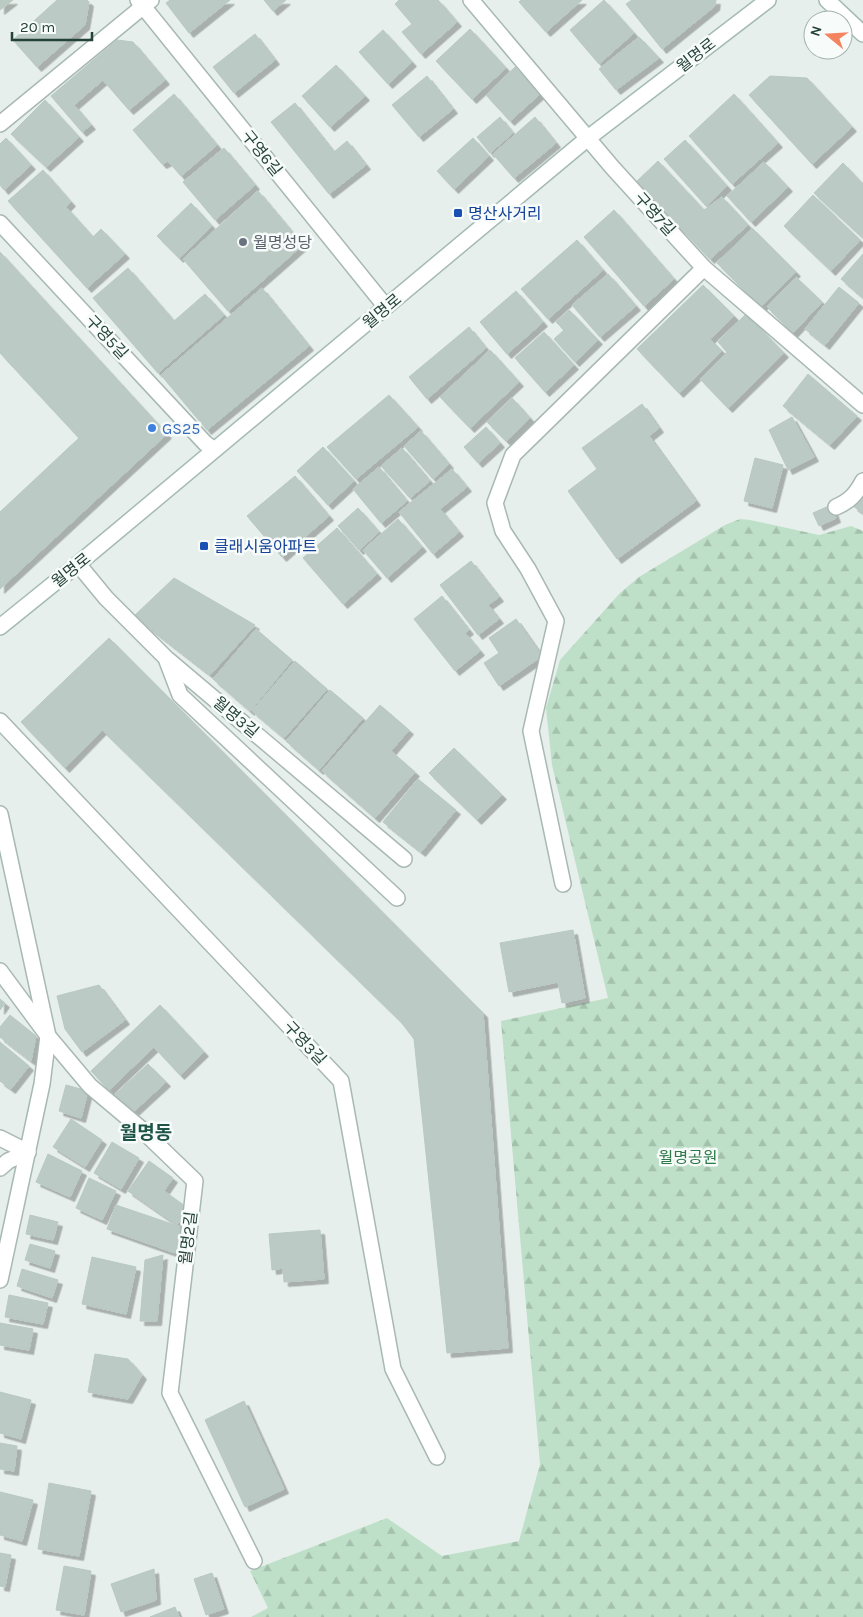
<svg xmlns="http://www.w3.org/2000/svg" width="863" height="1617" viewBox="0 0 863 1617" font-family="Karla,'Noto Sans KR',sans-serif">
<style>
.forest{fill:url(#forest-firs)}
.building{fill:#bbcac4;stroke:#b8c9c2;filter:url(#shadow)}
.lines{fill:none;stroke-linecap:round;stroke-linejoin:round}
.lane-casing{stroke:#a8b8b2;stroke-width:18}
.street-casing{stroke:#a8b8b2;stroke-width:18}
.secondary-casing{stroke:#a4bbb3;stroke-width:18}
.lane{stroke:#fff;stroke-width:15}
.street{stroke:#fff;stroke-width:15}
.secondary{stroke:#fff;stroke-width:15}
.transit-dot{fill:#1a4fb4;stroke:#f7fbf9;stroke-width:2}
.worship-dot{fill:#6b7280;stroke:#f7fbf9;stroke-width:2}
.shop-dot{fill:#3f7fe0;stroke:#f7fbf9;stroke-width:2}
.labels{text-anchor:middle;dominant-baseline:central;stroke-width:5;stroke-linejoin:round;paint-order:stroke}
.street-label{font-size:16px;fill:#24423a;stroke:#f7fbf9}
.transit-label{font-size:16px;fill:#164399;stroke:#f7fbf9;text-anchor:start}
.worship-label{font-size:16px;fill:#5b616d;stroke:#f7fbf9;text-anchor:start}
.shop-label{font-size:16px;fill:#366cbe;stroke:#f7fbf9;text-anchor:start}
.park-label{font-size:16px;fill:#2d7a4b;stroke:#f7fbf9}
.quarter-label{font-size:19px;font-weight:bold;fill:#1f5548;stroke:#f7fbf9}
</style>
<defs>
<pattern id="forest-firs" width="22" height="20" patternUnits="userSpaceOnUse" patternTransform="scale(1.25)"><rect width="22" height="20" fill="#bfe0c8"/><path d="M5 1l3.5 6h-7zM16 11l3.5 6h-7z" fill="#a4c1ad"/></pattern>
<filter id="shadow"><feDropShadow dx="4.5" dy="4.5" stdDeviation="0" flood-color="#0004"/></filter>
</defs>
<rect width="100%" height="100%" fill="#e6efeb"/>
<polygon class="forest" points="740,519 750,520 819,535 851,526 863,531 863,1617 251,1617 268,1608 250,1571 387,1518 442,1556 519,1541 540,1464 501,1021 608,998 552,765 546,708 560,660 620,593 639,577 725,525"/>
<g class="building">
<polygon points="0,0 13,0 0,10"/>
<polygon points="57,0 87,0 89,2 85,25 37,67 13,40"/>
<polygon points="170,0 230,0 189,33 166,3"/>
<polygon points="264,0 286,0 273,11"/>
<polygon points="399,0 438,0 457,22 421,54 402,32 412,24 395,4"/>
<polygon points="521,0 582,0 546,32 519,2"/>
<polygon points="604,0 634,33 599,64 570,30"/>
<polygon points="632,0 716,0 715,6 662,49 626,4"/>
<polygon points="470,29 506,68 472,99 436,61"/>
<polygon points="383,30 412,62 388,84 359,52"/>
<polygon points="255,34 275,60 234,93 213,67"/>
<polygon points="639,37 659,58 616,90 599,69"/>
<polygon points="117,40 133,42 165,80 129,110 103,80 74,105 91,125 82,132 51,96"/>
<polygon points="336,65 365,96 330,127 302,96"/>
<polygon points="515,67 540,94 510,121 486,95"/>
<polygon points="427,76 453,109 419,137 392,105"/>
<polygon points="770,76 807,78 852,127 812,164 749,95"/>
<polygon points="174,94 217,145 181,176 168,161 162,164 133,130"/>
<polygon points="734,94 778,143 732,184 689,136"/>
<polygon points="45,100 79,137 46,167 11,134"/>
<polygon points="295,103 334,152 347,141 366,165 329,194 271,122"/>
<polygon points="500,117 513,133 490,153 477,137"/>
<polygon points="535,117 556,143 514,178 493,154"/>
<polygon points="6,138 31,165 4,190 0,185 0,144"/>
<polygon points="473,138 489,156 454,189 437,171"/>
<polygon points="685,140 727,186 706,206 664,159"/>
<polygon points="224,148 255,185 215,220 183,182"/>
<polygon points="658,161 704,210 722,197 748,225 710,259 636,182"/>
<polygon points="764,162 788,187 751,222 727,196"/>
<polygon points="843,163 863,184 863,238 814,193"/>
<polygon points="43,170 71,202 66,207 93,237 101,229 125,254 87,288 8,201"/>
<polygon points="258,191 303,245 228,311 183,259"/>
<polygon points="813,195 860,240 831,271 784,226"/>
<polygon points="191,203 212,226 179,258 157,236"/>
<polygon points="614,210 674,279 644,306 584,237"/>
<polygon points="752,228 796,272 761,307 717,263"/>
<polygon points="577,240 603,270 548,319 521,289"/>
<polygon points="0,252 167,434 0,589 0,512 79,438 0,353"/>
<polygon points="863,254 863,298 841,279"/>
<polygon points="128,268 174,321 205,294 224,315 158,373 93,298"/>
<polygon points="608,274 636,306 600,337 572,305"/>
<polygon points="796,277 822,302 793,333 767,307"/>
<polygon points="703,285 734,316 710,339 722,351 679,393 637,349"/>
<polygon points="839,287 859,303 825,345 805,329"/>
<polygon points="262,288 309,346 207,430 161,375"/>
<polygon points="516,291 543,322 507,354 480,322"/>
<polygon points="569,310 598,340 575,362 554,339 564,330 556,322"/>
<polygon points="746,314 784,353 728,408 700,379 727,352 718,342"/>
<polygon points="469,327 486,348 427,399 409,377"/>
<polygon points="544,332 574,365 545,392 515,358"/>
<polygon points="490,350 519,382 470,428 440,397"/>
<polygon points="808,374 857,416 830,445 783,406"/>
<polygon points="389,395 418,427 356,479 327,447"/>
<polygon points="512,398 530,418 506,441 487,422"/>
<polygon points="642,404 659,428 649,436 696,501 617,559 568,491 597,469 582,448"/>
<polygon points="792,417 814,457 788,470 769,430"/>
<polygon points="486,427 500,443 478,463 464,447"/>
<polygon points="421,431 449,464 433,479 404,446"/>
<polygon points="323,447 354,481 328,505 297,471"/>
<polygon points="402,448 430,481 410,498 381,466"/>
<polygon points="755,458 783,465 772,508 744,501"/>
<polygon points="379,467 407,501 381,523 353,489"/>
<polygon points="452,469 467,487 440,509 459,532 433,554 399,512"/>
<polygon points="295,476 329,516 282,557 247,516"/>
<polygon points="863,490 863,513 853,506"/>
<polygon points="831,505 836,518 819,526 813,513"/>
<polygon points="358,508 379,532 359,550 338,526"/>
<polygon points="398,519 422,547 387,578 363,550"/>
<polygon points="337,528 377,574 343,604 303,558"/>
<polygon points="471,561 499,597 488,605 499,619 478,635 440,585"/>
<polygon points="174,578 255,625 210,675 134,616"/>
<polygon points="442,596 469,630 465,633 480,651 455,671 414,619"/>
<polygon points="516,619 542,656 499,686 484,663 499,653 489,638"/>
<polygon points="256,629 292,660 250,711 213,679"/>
<polygon points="109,638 483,1013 508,1348 447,1353 414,1039 401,1022 102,730 65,768 21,722"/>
<polygon points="295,661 327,689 284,738 252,711"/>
<polygon points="330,690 363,718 319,770 286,741"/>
<polygon points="380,705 409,730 391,751 415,772 375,818 322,771"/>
<polygon points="454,748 502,795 477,820 429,773"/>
<polygon points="418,779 456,810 421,852 383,822"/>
<polygon points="573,930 585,998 562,1003 558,982 509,992 500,943"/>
<polygon points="99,985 125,1020 82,1052 65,1029 57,996"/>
<polygon points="0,999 5,1003 0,1010"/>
<polygon points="160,1005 204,1052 180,1075 154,1047 109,1090 91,1071"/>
<polygon points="10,1015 36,1036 31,1061 0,1037 0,1027"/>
<polygon points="0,1042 29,1066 11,1089 0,1081"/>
<polygon points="148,1064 166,1082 130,1115 113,1096"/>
<polygon points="66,1085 88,1091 81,1118 59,1111"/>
<polygon points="71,1119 102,1140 85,1167 53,1147"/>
<polygon points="112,1142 139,1158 121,1189 94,1173"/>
<polygon points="48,1154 82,1171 70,1197 36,1182"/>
<polygon points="149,1161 173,1178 164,1191 188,1208 177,1225 128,1191"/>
<polygon points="89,1178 116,1191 102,1220 76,1208"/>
<polygon points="116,1205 184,1228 175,1253 107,1229"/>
<polygon points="30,1215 58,1222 53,1240 26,1234"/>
<polygon points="320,1230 324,1279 284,1282 283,1268 272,1270 269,1234"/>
<polygon points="30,1244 55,1251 50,1268 25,1260"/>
<polygon points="163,1255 157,1321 140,1321 145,1260"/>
<polygon points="92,1257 136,1267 126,1314 82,1304"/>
<polygon points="22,1269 58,1280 52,1298 17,1286"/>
<polygon points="9,1295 48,1303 43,1324 5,1317"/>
<polygon points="0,1323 33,1329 29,1350 0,1345"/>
<polygon points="95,1354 128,1359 142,1375 128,1399 88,1392"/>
<polygon points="0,1392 31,1400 21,1439 0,1433"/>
<polygon points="244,1401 284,1489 245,1507 205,1420"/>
<polygon points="0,1443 17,1446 14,1471 0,1469"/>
<polygon points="49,1483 91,1491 79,1556 38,1549"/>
<polygon points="0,1492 33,1500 22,1541 0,1535"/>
<polygon points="0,1553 11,1555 5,1587 0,1586"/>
<polygon points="64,1566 91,1571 84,1615 56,1610"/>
<polygon points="154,1569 156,1600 121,1612 111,1584"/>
<polygon points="212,1573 224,1609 206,1615 194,1579"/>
<polygon points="175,1607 179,1617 150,1617"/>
</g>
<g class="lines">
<defs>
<g id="lane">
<polyline points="471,0 612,167 704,268 863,405"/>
<path d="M836,507C850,501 856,494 863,481"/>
<polyline points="78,564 106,598 167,659 404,859"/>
<polyline points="167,661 180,695 397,898"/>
<polyline points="0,721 341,1081 393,1369 437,1457"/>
<polyline points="0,814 48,1036 42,1084 0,1280"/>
<polyline points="563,884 531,731 556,621 528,569 503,531 495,503 513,455 704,268"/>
<polyline points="0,971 48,1036 90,1086 140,1128 195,1181 170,1393 254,1561"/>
<polyline points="0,1138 28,1152"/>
<polyline points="0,1168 8,1161 28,1152"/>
</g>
<g id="street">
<polyline points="138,0 386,307"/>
<polyline points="0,124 151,0"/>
<polyline points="0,223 205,443 214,450"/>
</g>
<g id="secondary">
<polyline points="827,0 863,34"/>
<polyline points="0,627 78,564 588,138 768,0"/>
</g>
</defs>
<use href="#lane" class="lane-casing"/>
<use href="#street" class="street-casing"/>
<use href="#secondary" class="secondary-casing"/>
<use href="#lane" class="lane"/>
<use href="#street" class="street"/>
<use href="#secondary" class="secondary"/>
</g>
<g class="transit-dot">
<rect x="453" y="208" width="10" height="10" rx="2.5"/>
<rect x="199" y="541" width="10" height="10" rx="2.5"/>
</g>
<circle class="worship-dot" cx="243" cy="242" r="5"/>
<circle class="shop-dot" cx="152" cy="428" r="5"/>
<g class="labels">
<g class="street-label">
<text transform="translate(696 55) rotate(-38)">월명로</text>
<text transform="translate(262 153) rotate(51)">구영6길</text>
<text transform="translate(655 214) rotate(48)">구영7길</text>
<text transform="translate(382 311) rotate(-40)">월명로</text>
<text transform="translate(107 337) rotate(47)">구영5길</text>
<text transform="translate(71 570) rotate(-39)">월명로</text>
<text transform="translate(236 717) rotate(40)">월명3길</text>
<text transform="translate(305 1043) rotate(47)">구영3길</text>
<text transform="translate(188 1238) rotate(-83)">월명2길</text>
</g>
<g class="transit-label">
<text x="468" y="213">명산사거리</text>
<text x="214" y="546">클래시움아파트</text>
</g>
<g class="worship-label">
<text x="253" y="242">월명성당</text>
</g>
<g class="shop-label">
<text x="162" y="428">GS25</text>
</g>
<g class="park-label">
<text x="688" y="1157">월명공원</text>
</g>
<g class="quarter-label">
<text x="146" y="1133">월명동</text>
</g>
</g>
<g transform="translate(828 35) rotate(288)"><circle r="24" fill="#f7fbf9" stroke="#a3b1ad"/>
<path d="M0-4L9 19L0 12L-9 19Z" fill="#f4845f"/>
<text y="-8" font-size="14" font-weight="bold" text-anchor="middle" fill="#24423a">N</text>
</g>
<path d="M12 32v8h80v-8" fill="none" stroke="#24423a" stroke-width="2.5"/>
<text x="20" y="32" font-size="15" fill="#24423a" stroke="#f7fbf9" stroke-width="4" paint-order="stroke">20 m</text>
</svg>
